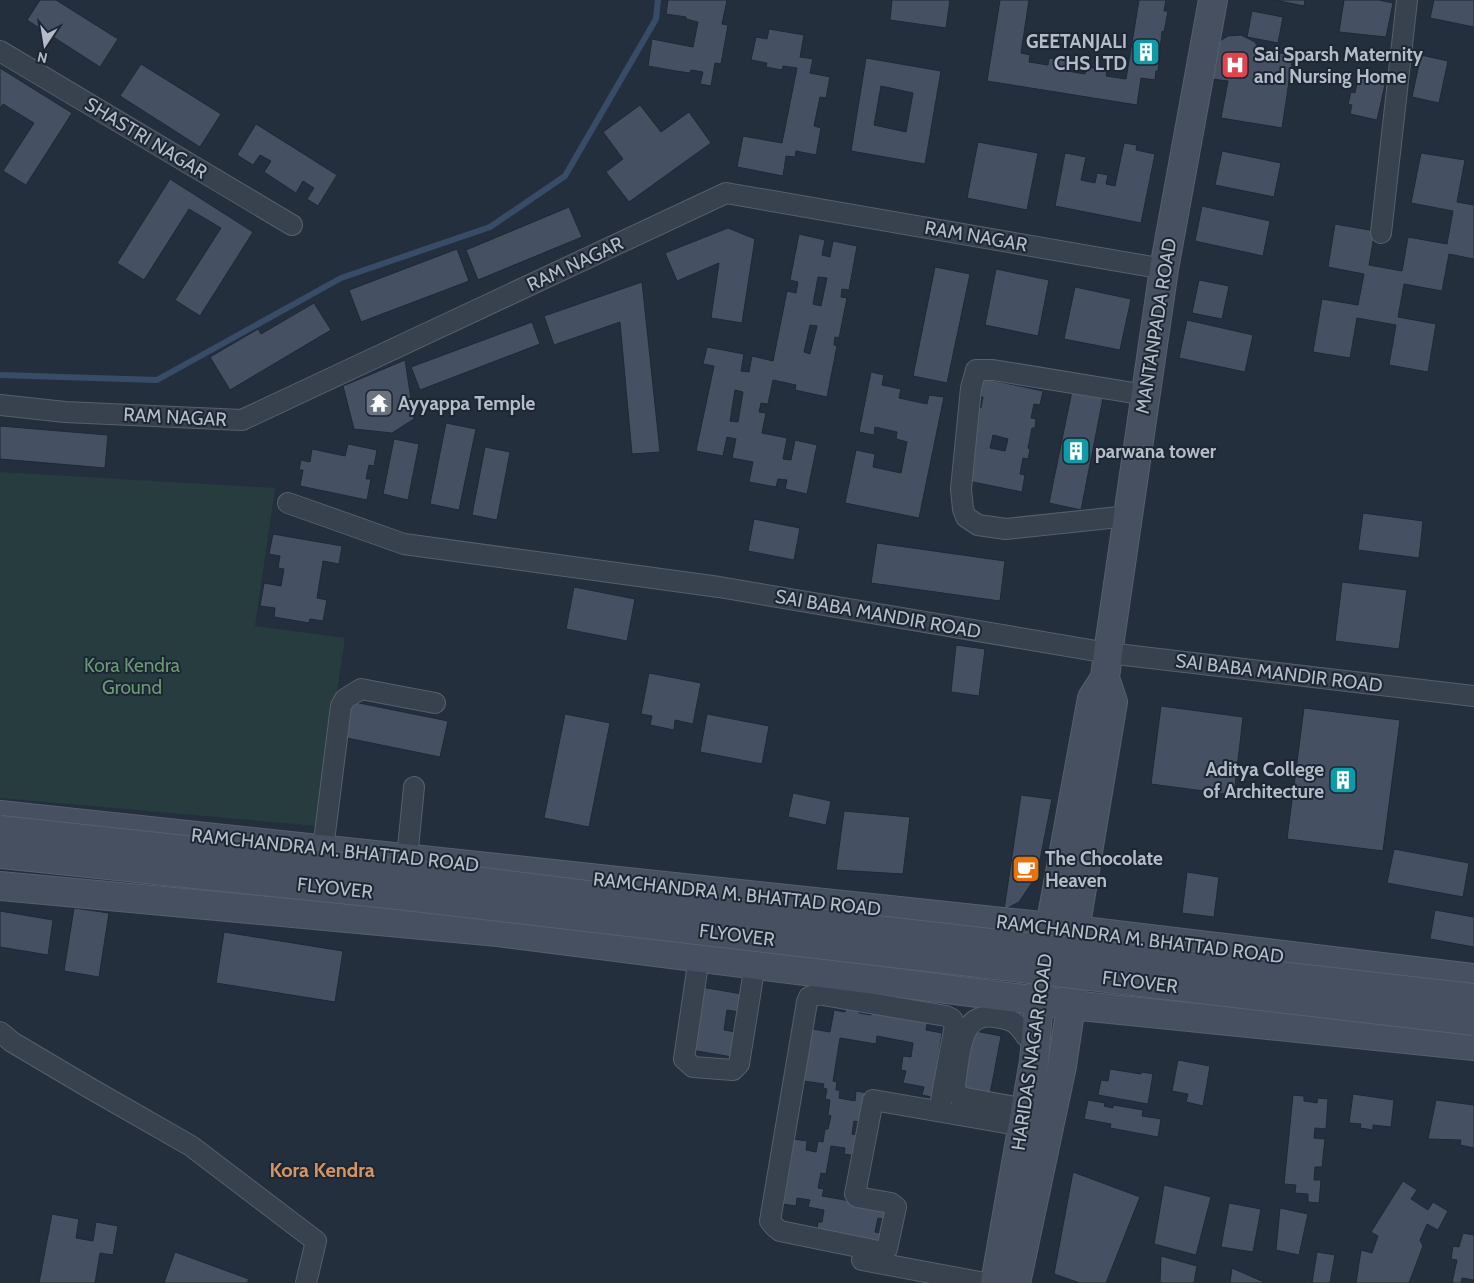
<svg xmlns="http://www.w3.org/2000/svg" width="1474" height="1283" viewBox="0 0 1474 1283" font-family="Cabin,sans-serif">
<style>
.green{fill:#263c3f}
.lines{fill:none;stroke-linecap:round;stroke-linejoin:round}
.stream{stroke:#394c67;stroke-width:6}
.building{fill:#455162;stroke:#1f2835;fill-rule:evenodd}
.street-casing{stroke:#565f6c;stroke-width:22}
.secondary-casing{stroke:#565f6c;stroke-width:30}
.street{stroke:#38414e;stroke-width:20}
.secondary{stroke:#465061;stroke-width:28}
.secondary-bridge-casing{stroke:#565f6c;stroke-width:30;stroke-linecap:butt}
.secondary-bridge{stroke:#465061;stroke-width:28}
.labels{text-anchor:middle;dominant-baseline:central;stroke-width:4;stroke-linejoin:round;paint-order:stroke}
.poi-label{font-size:19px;font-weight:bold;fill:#b4bcc9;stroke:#1d2633;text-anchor:start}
.street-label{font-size:19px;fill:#b4bcc9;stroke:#1d2633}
.park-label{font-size:19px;fill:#6b9a76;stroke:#1d2633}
.neighbourhood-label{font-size:20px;font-weight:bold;fill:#d59563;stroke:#1d2633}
</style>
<rect width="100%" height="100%" fill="#242f3e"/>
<polygon class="green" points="0,472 275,488 255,626 345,638 317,826 0,798"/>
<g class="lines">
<polyline class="stream" points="0,375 157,380 341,278 490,227 565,176 656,19 658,0"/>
</g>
<g class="building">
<polygon points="40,0 56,0 118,39 100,67 27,20"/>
<polygon points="668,0 727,0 722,24 728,25 721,64 715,63 711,86 700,84 703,72 691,70 690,73 676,71 648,66 652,39 693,47 698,22 686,19 686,17 666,14"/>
<polygon points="892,0 950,0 946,28 890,20"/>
<polygon points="1000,0 1029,0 1021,53 1030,55 1029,62 1048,65 1049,58 1069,61 1067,71 1085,74 1086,67 1107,70 1106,76 1126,79 1139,0 1166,0 1164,11 1168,11 1164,32 1162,31 1158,71 1156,71 1155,80 1141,78 1137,105 987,81"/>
<polygon points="1275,0 1305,0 1304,6"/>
<polygon points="1344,0 1379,0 1393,3 1386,37 1339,32"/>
<polygon points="1434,0 1474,0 1474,27 1430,18"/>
<polygon points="1252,11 1283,17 1278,43 1247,37"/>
<polygon points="769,29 804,35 800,57 813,59 810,73 830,77 826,98 820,97 814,126 821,128 816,155 796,151 795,157 786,156 783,176 737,167 743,136 782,143 797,68 783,66 782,70 766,67 767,63 751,60 756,37 767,39"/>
<polygon points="1241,35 1255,42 1259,50 1293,55 1282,128 1221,118 1228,81 1212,79 1218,42 1228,36"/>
<polygon points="1421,55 1448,61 1439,103 1412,97"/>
<path d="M866,58L941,71L925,164L851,151ZM881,86L913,93L906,132L874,125Z"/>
<polygon points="141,64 221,114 200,147 120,96"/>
<polygon points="0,68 72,113 26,185 3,171 34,123 3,104 0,109"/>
<polygon points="1359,74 1386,80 1377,120 1350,114 1352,105 1348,104 1351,92 1355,93"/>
<polygon points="640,105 661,132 689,112 711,143 629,202 606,172 623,159 603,132"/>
<polygon points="256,124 337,175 318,206 307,199 314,188 303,181 296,193 264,172 271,161 260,155 253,165 237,155"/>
<polygon points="978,142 1038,153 1027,210 967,198"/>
<polygon points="1124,143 1137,145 1136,150 1155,154 1141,223 1055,206 1065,153 1086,157 1081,180 1095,183 1097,173 1108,175 1106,184 1115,186"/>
<polygon points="1222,151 1281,163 1274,197 1215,185"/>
<polygon points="1421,153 1465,160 1457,202 1474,205 1474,259 1449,254 1442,291 1404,284 1398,317 1436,324 1428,372 1389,365 1396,325 1357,318 1350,358 1313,352 1322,299 1358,305 1364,274 1328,267 1335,224 1375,231 1369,265 1402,271 1408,237 1447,244 1453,211 1411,203"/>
<polygon points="170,179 253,232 200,316 175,300 221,228 189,209 144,280 117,263"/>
<polygon points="1202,206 1270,221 1263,256 1195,241"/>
<polygon points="569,207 582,237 478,280 466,250"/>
<polygon points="728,228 755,239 742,323 711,318 719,263 677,281 665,253"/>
<path d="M799,234L825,240L822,255L830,257L833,241L857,246L849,290L842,289L841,297L847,298L839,338L835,337L834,345L837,346L827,397L795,390L796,385L773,380L768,404L761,403L759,412L766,413L762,433L787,438L783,459L791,460L795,440L817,445L807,494L785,489L787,480L778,479L776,487L749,482L753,462L732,458L736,439L727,437L723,456L696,451L714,366L703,364L707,347L744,354L741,371L749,372L752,356L773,361L787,291L796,293L798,282L790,280ZM818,277L827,278L821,306L813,304ZM810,325L817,326L810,354L804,352ZM735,390L743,392L738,422L730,421Z"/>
<polygon points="457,249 469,281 361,322 349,290"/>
<polygon points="935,267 970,274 947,383 913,376"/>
<polygon points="996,269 1049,280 1038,336 985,325"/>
<polygon points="1199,280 1229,286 1222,319 1192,313"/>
<polygon points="642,282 660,452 632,454 620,322 554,345 544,316"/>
<polygon points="1075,287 1131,299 1120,350 1064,339"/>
<polygon points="314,303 331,330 230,390 210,357 258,329 261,334"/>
<polygon points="1187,320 1253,335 1245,372 1179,358"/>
<polygon points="532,322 540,344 420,390 411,367"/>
<polygon points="405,360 414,419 392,433 354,429 343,386"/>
<polygon points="871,372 884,375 882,385 901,389 899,398 927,404 929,395 944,397 919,518 845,503 856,450 875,454 873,467 901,473 907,442 896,439 897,432 875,427 874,435 859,432"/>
<path d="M981,378L1043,391L1040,405L1034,404L1031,418L1036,419L1035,428H1032L1028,448L1030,449L1028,459L1023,458L1020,474L1025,475L1022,492L963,480L978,419H976L978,407L981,408L983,397L977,396ZM993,435L1008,439L1005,451L990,448Z"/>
<polygon points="1072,391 1103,398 1081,510 1049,503"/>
<polygon points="446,423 476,429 459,510 430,504"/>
<polygon points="0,426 108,435 105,468 0,459"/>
<polygon points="394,439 419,444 408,500 383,494"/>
<polygon points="348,444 377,450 374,466 369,465 366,479 371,479 367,500 300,486 303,470 299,470 301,460 310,462 312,449 345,456"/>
<polygon points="485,447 510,452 497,520 472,515"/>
<polygon points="1363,513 1423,521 1419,558 1358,550"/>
<polygon points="754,519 800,528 794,560 748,551"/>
<polygon points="273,534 342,546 339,564 323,561 317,598 327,600 323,621 310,619 309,623 274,617 275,608 260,606 264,583 281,586 284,569 278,568 280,556 269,554"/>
<polygon points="877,543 1005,561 1000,601 871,583"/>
<polygon points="1342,582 1407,590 1399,649 1335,641"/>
<polygon points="574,587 635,599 627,641 566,629"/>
<polygon points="956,645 985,649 979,696 951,692"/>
<polygon points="649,673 701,683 693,724 675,720 674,730 650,725 652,716 641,714"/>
<polygon points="349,701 448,721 440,757 342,737"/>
<polygon points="1161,706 1243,717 1234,795 1151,784"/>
<polygon points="1304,708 1400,720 1383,851 1287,839"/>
<polygon points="565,714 610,723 589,827 544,818"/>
<polygon points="707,714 769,726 762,764 700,752"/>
<polygon points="793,793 831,801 826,825 788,817"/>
<polygon points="1021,795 1052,799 1037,875 1019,902 1004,910"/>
<polygon points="844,811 910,817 903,874 836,870"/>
<polygon points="1394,849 1469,863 1463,897 1387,883"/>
<polygon points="1187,872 1219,877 1214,917 1182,913"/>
<polygon points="74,908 109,913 99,977 64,971"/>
<polygon points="1435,910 1474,917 1474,947 1430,939"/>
<polygon points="0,911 53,920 48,955 0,947"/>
<polygon points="224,932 343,951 335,1002 216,983"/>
<polygon points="701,987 742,994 739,1012 727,1010 724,1030 736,1032 732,1057 691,1050"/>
<polygon points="847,1002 860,1005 859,1013 871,1015 872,1007 928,1017 926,1030 942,1033 936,1074 940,1075 936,1098 922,1095 924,1087 903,1083 906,1071 901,1070 903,1056 911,1057 913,1043 877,1036 876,1044 840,1038 833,1081 837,1082 836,1090 840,1090 839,1098 855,1101 856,1091 868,1093 859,1122 854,1121 852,1134 857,1135 857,1156 844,1154 845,1148 831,1146 826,1174 821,1173 818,1188 824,1189 822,1196 890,1208 888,1220 878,1218 875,1232 886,1234 883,1248 816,1236 818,1222 822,1222 824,1210 808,1207 810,1200 797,1198 796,1206 783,1204 794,1139 807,1141 806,1150 816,1152 818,1141 823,1142 825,1129 828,1129 831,1116 828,1115 830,1100 825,1099 827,1089 823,1088 824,1084 797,1080 806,1028 830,1032 834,1010 845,1012"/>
<polygon points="970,1030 1001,1036 990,1094 959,1088"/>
<polygon points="1178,1060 1210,1066 1203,1106 1186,1102 1188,1094 1172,1091"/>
<polygon points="1110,1069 1141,1074 1142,1072 1153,1074 1148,1104 1098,1095 1101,1080 1108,1081"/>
<polygon points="1353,1094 1394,1100 1391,1127 1373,1125 1373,1130 1360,1128 1361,1124 1349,1123"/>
<polygon points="1293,1095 1304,1096 1304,1101 1317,1103 1318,1098 1328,1099 1326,1129 1315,1128 1314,1138 1325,1139 1322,1167 1315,1167 1314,1180 1321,1180 1319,1203 1308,1202 1308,1194 1295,1193 1296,1185 1284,1184"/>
<polygon points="1088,1100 1105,1103 1104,1106 1113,1108 1113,1105 1143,1110 1142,1116 1161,1119 1158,1137 1110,1128 1111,1124 1084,1119"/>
<polygon points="1436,1100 1474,1105 1474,1148 1460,1145 1461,1140 1428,1139"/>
<polygon points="1073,1172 1140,1197 1106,1283 1080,1283 1054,1274"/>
<polygon points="1403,1181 1417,1190 1411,1199 1428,1210 1433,1202 1448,1211 1438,1230 1427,1224 1420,1240 1423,1246 1409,1283 1356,1283 1361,1250 1372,1253 1378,1236 1371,1232"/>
<polygon points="1164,1185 1211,1197 1196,1255 1154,1244"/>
<polygon points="1229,1203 1261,1209 1253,1252 1221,1247"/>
<polygon points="1280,1208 1308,1214 1299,1255 1276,1250"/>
<polygon points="52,1214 79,1219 76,1238 93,1241 96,1222 118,1226 113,1255 100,1253 95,1283 39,1283"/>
<polygon points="1463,1233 1474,1235 1474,1280 1462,1278 1461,1283 1452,1283 1457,1260 1451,1259 1453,1246 1459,1247"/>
<polygon points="175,1252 249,1279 247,1283 164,1283"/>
<polygon points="1317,1252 1335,1255 1330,1283 1312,1283"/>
<polygon points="1161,1256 1197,1266 1194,1283 1160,1283"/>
<polygon points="1232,1268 1266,1283 1230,1283"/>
</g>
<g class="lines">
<defs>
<g id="street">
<polyline points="0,51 292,225"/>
<polyline points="1381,233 1407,0"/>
<polyline points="0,405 65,412 242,420 726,193 1164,269"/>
<polyline points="288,503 404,544 719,587 1108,653 1474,696"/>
<polyline points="1128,516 1006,529 978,525 966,517 963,509 961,489 971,388 976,370 993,370 1146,395"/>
<polyline points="323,849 341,706 345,699 361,689 435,703"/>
<polyline points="407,858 414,787"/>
<polyline points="699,957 684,1059 693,1067 733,1070 739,1064 755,964"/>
<polyline points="0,1032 12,1042 88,1087 191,1146 316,1241 306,1283"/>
<path d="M1026,1109L960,1097L956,1092L955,1084C960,1058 958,1011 995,1017C1011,1019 1017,1022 1026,1036"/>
<polyline points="939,1111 955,1025 952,1019 946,1016 817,994 809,997 807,1002 770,1221 775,1227 780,1231 883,1252 887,1249 896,1207 891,1203 857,1197 855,1194 873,1100 1023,1126"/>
<polyline points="862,1260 985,1283"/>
</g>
<g id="secondary">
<polyline points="0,815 1050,927 1474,978"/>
<polyline points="0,886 498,932 1071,1005 1474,1046"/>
<polyline points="995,1283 1034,1061 1039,1001 1050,927 1092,698 1105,678"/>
<polyline points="1016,1283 1062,1066 1071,1005 1075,930 1113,702 1105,678 1108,653 1164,269 1213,0"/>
</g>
</defs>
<use href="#street" class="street-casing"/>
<use href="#secondary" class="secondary-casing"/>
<use href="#street" class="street"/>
<use href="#secondary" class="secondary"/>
<defs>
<g id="secondary-bridge">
<polyline points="0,830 491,883 789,920 1474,998"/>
<polyline points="0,854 389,894 1474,1021"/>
</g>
</defs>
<use href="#secondary-bridge" class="secondary-bridge-casing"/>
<use href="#secondary-bridge" class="secondary-bridge"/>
</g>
<defs>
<symbol id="building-square" viewBox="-11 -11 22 22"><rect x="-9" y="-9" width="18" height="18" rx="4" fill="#0f9aa8" stroke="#1d2633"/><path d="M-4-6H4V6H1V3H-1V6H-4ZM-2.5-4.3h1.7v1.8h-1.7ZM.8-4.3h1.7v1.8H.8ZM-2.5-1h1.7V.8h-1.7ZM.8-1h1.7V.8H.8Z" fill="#fff"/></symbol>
<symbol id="hospital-square" viewBox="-11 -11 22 22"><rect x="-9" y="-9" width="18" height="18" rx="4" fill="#e0444e" stroke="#1d2633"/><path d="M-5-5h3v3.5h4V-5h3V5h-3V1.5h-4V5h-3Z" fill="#fff"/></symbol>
<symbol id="temple-square" viewBox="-11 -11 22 22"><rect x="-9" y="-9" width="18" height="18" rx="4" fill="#6b7280" stroke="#1d2633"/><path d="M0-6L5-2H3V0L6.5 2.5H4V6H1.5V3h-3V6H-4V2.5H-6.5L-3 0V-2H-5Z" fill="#fff"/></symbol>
<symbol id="cafe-square" viewBox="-11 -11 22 22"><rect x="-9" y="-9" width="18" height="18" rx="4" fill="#e8710a" stroke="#1d2633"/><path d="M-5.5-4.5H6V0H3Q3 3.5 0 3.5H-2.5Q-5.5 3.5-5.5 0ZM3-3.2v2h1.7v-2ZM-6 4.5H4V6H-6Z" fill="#fff"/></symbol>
</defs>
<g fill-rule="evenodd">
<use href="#building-square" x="1130" y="36" width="32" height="32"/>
<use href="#hospital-square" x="1219" y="49" width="32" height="32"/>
<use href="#temple-square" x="363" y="387" width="32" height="32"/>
<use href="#building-square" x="1060" y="435" width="32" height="32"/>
<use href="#building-square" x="1327" y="764" width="32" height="32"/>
<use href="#cafe-square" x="1010" y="853" width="32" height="32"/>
</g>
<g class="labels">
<g class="poi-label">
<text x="1127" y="41" text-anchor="end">GEETANJALI<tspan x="1127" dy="22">CHS LTD</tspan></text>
<text x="1254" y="54">Sai Sparsh Maternity<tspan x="1254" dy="22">and Nursing Home</tspan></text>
<text x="398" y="403">Ayyappa Temple</text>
<text x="1095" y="451">parwana tower</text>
<text x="1324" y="769" text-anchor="end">Aditya College<tspan x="1324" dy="22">of Architecture</tspan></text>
<text x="1045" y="858">The Chocolate<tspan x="1045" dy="22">Heaven</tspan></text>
</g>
<g class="street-label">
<text transform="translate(146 138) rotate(31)">SHASTRI NAGAR</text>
<text transform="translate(976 236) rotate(10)">RAM NAGAR</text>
<text transform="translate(575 264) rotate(-25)">RAM NAGAR</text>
<text transform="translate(1156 326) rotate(-81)">MANTANPADA ROAD</text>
<text transform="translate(175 417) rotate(3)">RAM NAGAR</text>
<text transform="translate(878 614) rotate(10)">SAI BABA MANDIR ROAD</text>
<text transform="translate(1279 673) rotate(7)">SAI BABA MANDIR ROAD</text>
<text transform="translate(335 850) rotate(6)">RAMCHANDRA M. BHATTAD ROAD</text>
<text transform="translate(335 888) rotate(6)">FLYOVER</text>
<text transform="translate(737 894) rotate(6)">RAMCHANDRA M. BHATTAD ROAD</text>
<text transform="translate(737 935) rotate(7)">FLYOVER</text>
<text transform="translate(1140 939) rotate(7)">RAMCHANDRA M. BHATTAD ROAD</text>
<text transform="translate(1140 982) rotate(7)">FLYOVER</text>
<text transform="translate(1032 1052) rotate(-82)">HARIDAS NAGAR ROAD</text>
</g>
<g class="park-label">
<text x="132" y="665">Kora Kendra<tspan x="132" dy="22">Ground</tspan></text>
</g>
<g class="neighbourhood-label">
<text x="322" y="1170">Kora Kendra</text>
</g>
</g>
<g transform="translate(45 45) rotate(192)" stroke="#1d2633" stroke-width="4" paint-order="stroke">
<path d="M0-4L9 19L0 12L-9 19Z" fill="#b4bcc9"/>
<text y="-8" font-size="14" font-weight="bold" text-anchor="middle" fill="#b4bcc9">N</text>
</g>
</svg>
